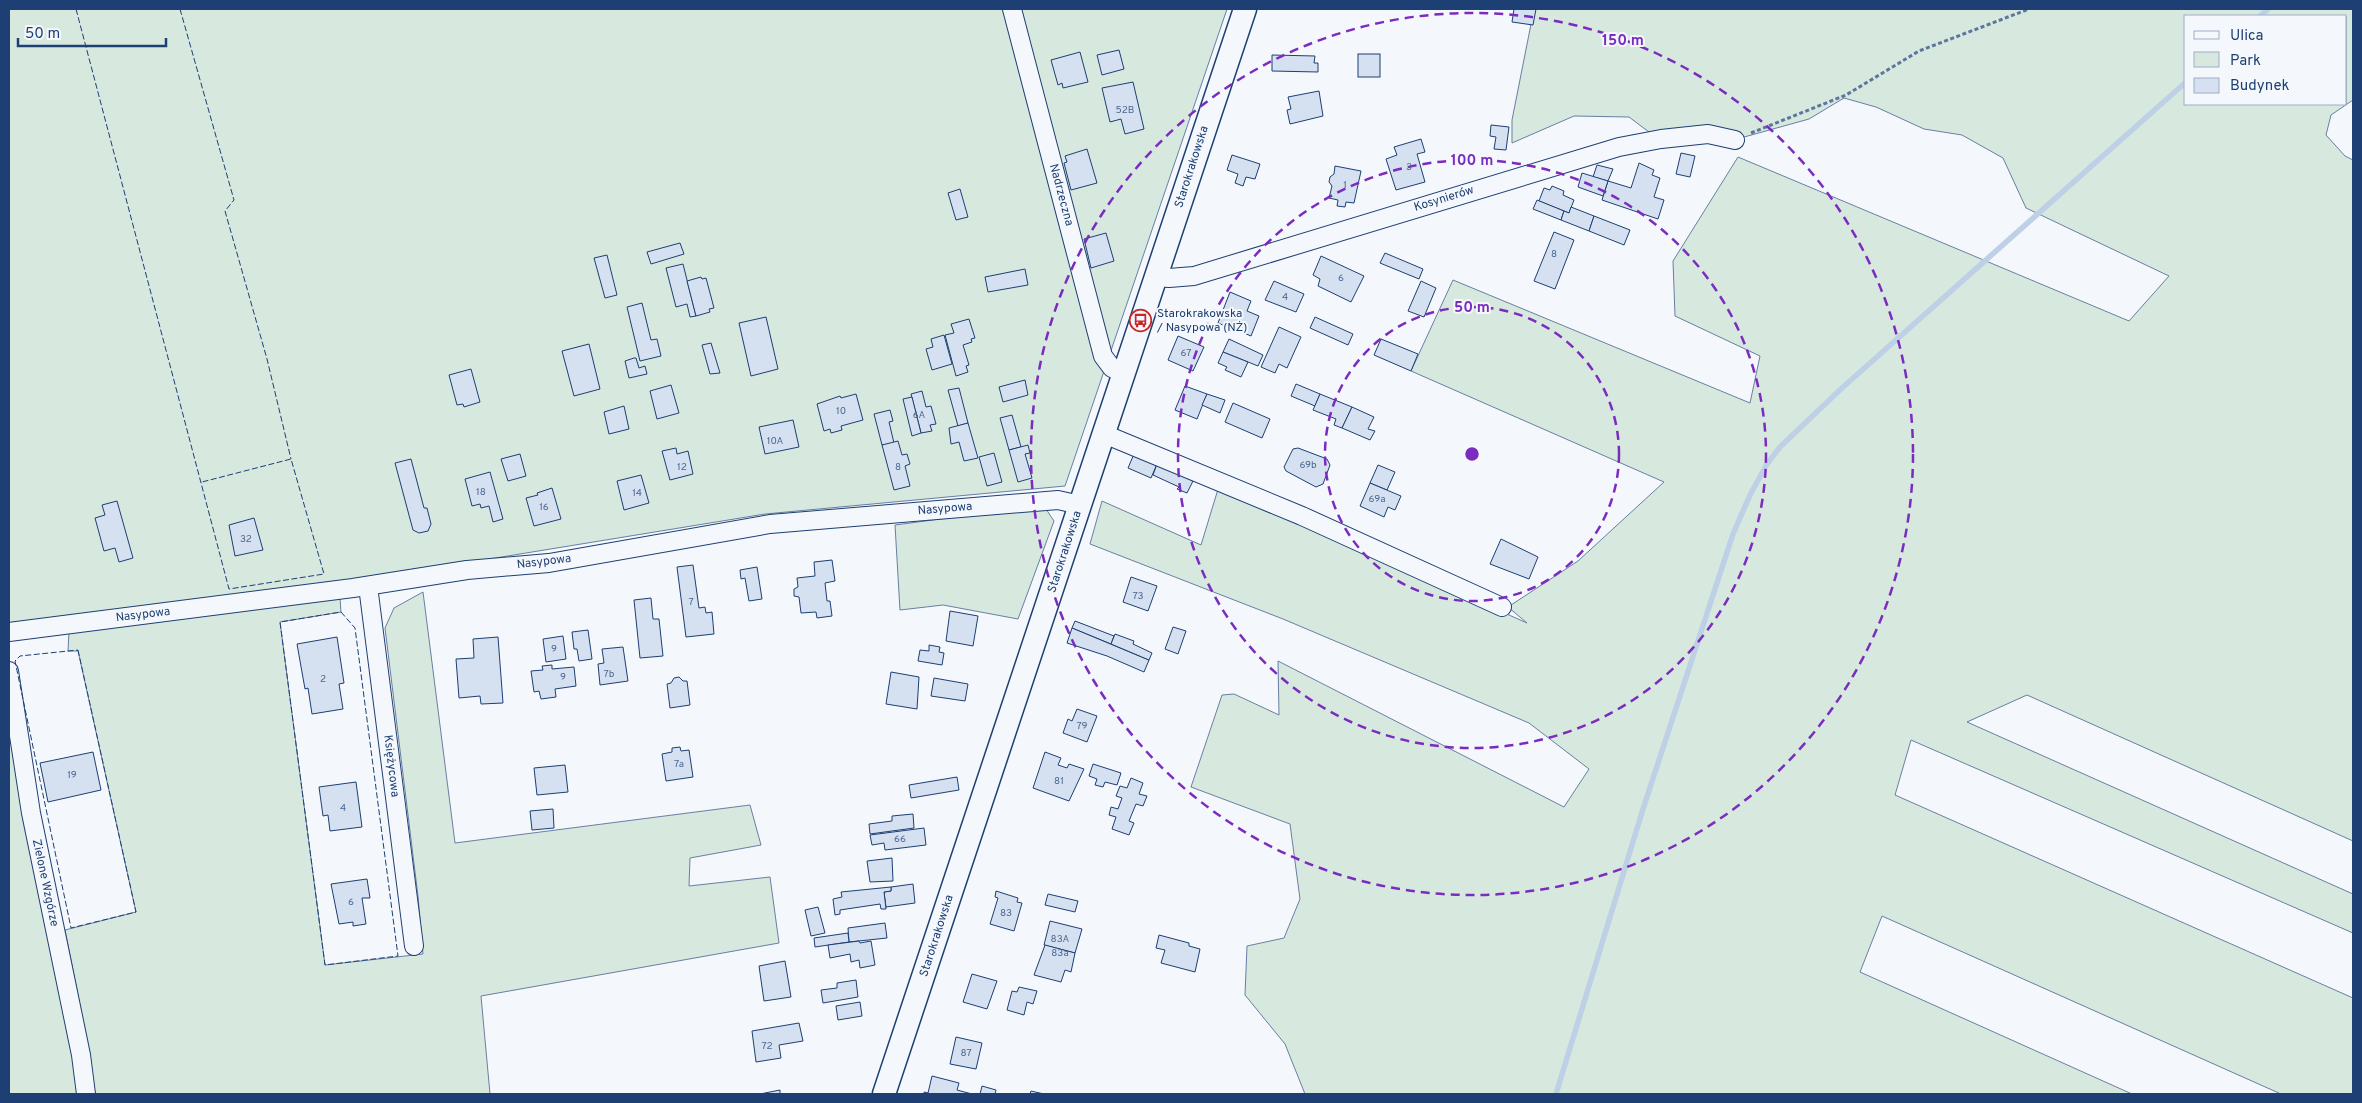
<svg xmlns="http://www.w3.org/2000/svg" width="2362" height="1103" viewBox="0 0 2362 1103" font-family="Overpass,sans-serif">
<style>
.green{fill:#d7e8df;stroke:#687fa3;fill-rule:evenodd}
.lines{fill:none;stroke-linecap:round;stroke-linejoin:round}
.stream{stroke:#bed0e5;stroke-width:5.5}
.building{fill:#d5e0f0;stroke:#1d3f73}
.minor-casing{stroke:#1d3f73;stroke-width:20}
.tertiary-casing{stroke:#1d3f73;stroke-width:25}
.path{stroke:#5e769c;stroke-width:3;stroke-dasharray:4 2.5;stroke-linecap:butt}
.minor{stroke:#f4f7fb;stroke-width:18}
.tertiary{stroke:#f4f7fb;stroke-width:22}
.fence{stroke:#1d3f73;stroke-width:1;stroke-dasharray:6 2.5;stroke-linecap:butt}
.ring{fill:none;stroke:#7b2cbf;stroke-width:2.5;stroke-dasharray:9 6}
.labels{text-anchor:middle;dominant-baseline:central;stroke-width:4;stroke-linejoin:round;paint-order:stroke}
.number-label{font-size:10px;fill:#4b6792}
.street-label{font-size:12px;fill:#1d3f73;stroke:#f4f7fb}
.poi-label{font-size:12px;fill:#1d3f73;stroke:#f4f7fb;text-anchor:start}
.centre{fill:#7b2cbf;stroke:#f4f7fb;stroke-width:2.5}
.ring-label{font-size:15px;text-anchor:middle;font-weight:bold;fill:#7b2cbf;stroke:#f4f7fb;stroke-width:4;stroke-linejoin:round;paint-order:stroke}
</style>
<rect width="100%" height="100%" fill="#f4f7fb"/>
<g class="green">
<polygon points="9,9 1227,9 1065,486 765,514 385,576 9,623"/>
<path d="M1534,9H2353V100L2331,115L2326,135L2345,156L2353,160V841L2027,695L1967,722L2353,894V933L1911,740L1895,795L2353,998V1094H2281L1882,916L1860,972L2132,1094H1305L1285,1044L1245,995L1247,946L1284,938L1300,899L1290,824L1191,787L1222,695L1234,694L1279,715L1278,661L1564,807L1589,769L1529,723L1283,619L1090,544L1102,501L1201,545L1219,486L1527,623L1508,607L1578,561L1664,482L1411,371L1453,280L1750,403L1760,356L1675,316L1673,261L1738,157L2129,321L2169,276L2026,208L2003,158L1962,135L1924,129L1876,107L1844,98L1809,119L1719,144L1661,141L1629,117L1574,116L1512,143V120ZM2186,16H2346V104H2186Z"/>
<polygon points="1046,509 1054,521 1018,619 943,605 900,610 895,525 992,512"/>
<polygon points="423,592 455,843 750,805 761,845 690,858 689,886 770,877 779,943 481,996 490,1094 95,1094 90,1056 65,930 136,912 78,651 68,651 69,631 340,598 341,612 280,622 325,965 423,954 418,896 385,628 394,608"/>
<polygon points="9,699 82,1094 9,1094"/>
</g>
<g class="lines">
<g class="stream">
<polyline points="2260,16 2268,9"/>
<polyline points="1556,1094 1643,809 1733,534 1750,495 1767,464 1780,447 1842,388 2186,82"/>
</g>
</g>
<g class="building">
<polygon points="1514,9 1536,9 1533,25 1512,22"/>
<polygon points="1119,50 1124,69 1102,75 1097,55"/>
<polygon points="1080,52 1088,82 1063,88 1062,83 1058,85 1051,60"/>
<rect x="1358" y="54" width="22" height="23"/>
<polygon points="1272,55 1315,56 1314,63 1318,63 1318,72 1272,71"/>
<polygon points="1133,82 1144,129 1125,134 1121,119 1110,122 1102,88"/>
<polygon points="1319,91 1323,116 1290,124 1287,110 1291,109 1288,97"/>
<polygon points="1491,125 1509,127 1506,150 1494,149 1496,137 1490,136"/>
<polygon points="1421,139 1425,152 1417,154 1425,182 1396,190 1386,159 1397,155 1394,147"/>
<polygon points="1087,149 1097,183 1071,190 1064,163 1067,162 1065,156"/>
<polygon points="1681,153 1695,156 1690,177 1676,174"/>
<polygon points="1232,155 1260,164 1255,179 1246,177 1243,186 1235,183 1238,174 1227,170"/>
<polygon points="1639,163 1654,170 1652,175 1660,178 1654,197 1664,200 1658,219 1602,200 1608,181 1631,188"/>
<polygon points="1597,165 1613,169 1608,181 1593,177"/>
<polygon points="1335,166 1361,171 1354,203 1346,202 1345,207 1337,206 1338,200 1329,198 1332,186 1329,182 1330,177 1334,174"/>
<polygon points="1582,173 1608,181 1603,196 1578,187"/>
<polygon points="1552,186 1564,191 1563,195 1574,200 1569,213 1539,201 1544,188 1550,190"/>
<polygon points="960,189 968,217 956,220 948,193"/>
<polygon points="1537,200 1564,211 1561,220 1533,209"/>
<polygon points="1571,207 1594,216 1589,231 1561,220 1564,211 1569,213"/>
<polygon points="1594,216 1630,230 1624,245 1589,231"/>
<polygon points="1554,232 1574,240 1555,289 1534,281"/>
<polygon points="1106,233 1114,261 1091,268 1084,239"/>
<polygon points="680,243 684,254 651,264 647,252"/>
<polygon points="1385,253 1423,269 1419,279 1380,263"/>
<polygon points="607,255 617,295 605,298 594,258"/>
<polygon points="1321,256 1364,276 1351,302 1318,286 1320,279 1313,275"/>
<polygon points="683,264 696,316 690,317 687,304 676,307 666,268"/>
<polygon points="1025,269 1028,285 988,292 985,277"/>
<polygon points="701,277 702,279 706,278 714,308 709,309 710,312 696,316 687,281"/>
<polygon points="1274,281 1304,294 1296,312 1265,300"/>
<polygon points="1421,281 1436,288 1424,317 1408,311"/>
<polygon points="1230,292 1251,301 1247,311 1259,316 1251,336 1239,331 1241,325 1232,322 1230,328 1218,323"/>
<polygon points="642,303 651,340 657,339 661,356 640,361 627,307"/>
<polygon points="766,317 778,369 751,376 739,323"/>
<polygon points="1315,317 1353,334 1348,345 1310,328"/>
<polygon points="969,319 975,338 971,339 972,342 963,345 969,365 966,366 968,372 956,376 945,335 954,333 951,324"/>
<polygon points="1279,327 1301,337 1287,368 1279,364 1275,373 1261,367"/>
<polygon points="944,335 952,364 932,370 926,349 933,347 931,339"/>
<polygon points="1178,336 1204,347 1193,371 1168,360"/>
<polygon points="1229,339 1263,355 1258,366 1223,352"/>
<polygon points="1381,339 1418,354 1411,371 1374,355"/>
<polygon points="711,343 720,373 710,374 702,345"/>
<polygon points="589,344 600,389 574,396 562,351"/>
<polygon points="1223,352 1248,362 1241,377 1225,370 1227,367 1218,363"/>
<polygon points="634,358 636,358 639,368 645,366 647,374 629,378 625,361"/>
<polygon points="471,369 480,402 464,407 463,404 457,405 449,375"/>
<polygon points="1025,380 1028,395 1003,402 999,387"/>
<polygon points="1296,384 1320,394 1315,406 1291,396"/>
<polygon points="671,385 679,413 657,419 650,391"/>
<polygon points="1185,386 1207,394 1197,419 1175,410"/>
<polygon points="959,388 968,423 958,426 948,390"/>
<polygon points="922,391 926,407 931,406 936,424 930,425 932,431 921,433 911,394"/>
<polygon points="856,394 863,420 841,426 842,430 831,433 830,429 824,431 817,404 840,396 841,398"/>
<polygon points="1207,394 1225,400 1220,413 1202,405"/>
<polygon points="1320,394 1352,407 1342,428 1334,425 1336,419 1313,410"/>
<polygon points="912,397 921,433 912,436 903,399"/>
<polygon points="1233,403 1270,419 1262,438 1225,422"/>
<polygon points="624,406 629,429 609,434 604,412"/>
<polygon points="1352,407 1374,417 1368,429 1375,431 1370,440 1342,428"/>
<polygon points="890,410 893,421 889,422 894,443 882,445 874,414"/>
<polygon points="1012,415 1021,447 1009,450 1000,418"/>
<polygon points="793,420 799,447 765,454 759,427"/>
<polygon points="968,423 978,458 964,461 959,442 951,444 949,428"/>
<polygon points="898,441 902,455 907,454 910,464 905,466 910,486 894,490 882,445"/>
<polygon points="1028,445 1030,453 1025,454 1032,478 1018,482 1009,450"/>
<polygon points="676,448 677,454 688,451 693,474 670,480 662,451"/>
<polygon points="1298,448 1327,459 1330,465 1323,484 1316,487 1286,471 1284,467 1293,449"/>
<polygon points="994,453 1002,482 987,486 979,457"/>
<polygon points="520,454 526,476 508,481 501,459"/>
<polygon points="1134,454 1157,464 1151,478 1128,468"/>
<polygon points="411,459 424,508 427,508 431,524 428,531 419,533 413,530 395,463"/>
<polygon points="1157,464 1193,481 1187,493 1177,489 1179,487 1153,475"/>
<polygon points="1378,465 1395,472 1387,490 1370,483"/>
<polygon points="490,472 503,519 493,522 489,506 481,508 480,504 472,506 465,479"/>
<polygon points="641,475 649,503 624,510 617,481"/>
<polygon points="1370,483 1401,496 1395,510 1388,507 1384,517 1360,506"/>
<polygon points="552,488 561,519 534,526 526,498 538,495 537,493"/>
<polygon points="117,501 133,558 119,562 115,548 104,551 95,518 105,515 102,505"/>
<polygon points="254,518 263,550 235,556 229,525"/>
<polygon points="1501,539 1538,557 1529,579 1490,564"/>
<polygon points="832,560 835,581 825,583 827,601 830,601 832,616 817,618 816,612 801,613 799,597 794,596 794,589 798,587 797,578 815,576 814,562"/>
<polygon points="693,565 699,608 705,607 706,613 712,612 714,634 686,637 677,567"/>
<polygon points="757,567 762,599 749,601 745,578 741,579 740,570"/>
<polygon points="1131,577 1157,586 1148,611 1123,602"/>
<polygon points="651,598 653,619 659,619 663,656 640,658 634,600"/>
<polygon points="950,611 978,616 973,646 946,641"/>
<polygon points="1075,621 1114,636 1111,644 1072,628"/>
<polygon points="1173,627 1186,631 1178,654 1165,649"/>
<polygon points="1072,628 1149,660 1144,672 1107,656 1067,643"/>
<polygon points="588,630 592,659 579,661 577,649 574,649 572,632"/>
<polygon points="1115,634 1134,641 1133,644 1152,653 1149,660 1111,644"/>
<polygon points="563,636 566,659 546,662 543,639"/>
<polygon points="337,637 344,683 339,684 343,709 312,714 308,688 305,689 297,644"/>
<polygon points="498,637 503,703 481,704 480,696 459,698 456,659 474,658 473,639"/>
<polygon points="929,645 940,647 939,652 944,653 942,665 918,661 920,650 929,651"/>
<polygon points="623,647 628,681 600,685 598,664 604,663 602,649"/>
<polygon points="552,665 552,669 574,667 576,686 555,689 556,697 541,699 539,691 534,692 531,671 543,670 542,666"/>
<polygon points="891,672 919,677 917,709 886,704"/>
<polygon points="679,677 683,681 687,681 690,705 670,708 667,684 671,683 674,678"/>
<polygon points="934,678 968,684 965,701 931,696"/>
<polygon points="1077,709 1097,716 1087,742 1063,733 1068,719 1072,721"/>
<polygon points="680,747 681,751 689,750 693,777 666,781 662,754 672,752 672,748"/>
<polygon points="93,752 101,790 48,802 40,763"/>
<polygon points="1045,752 1061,758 1058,765 1067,768 1069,764 1084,769 1069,801 1033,788"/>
<polygon points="1093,764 1121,773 1117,785 1105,782 1103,787 1095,785 1097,779 1089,776"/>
<polygon points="565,765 568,792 537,795 534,768"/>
<polygon points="957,777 959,790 911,798 909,785"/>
<polygon points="1131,778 1143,783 1139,794 1147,796 1143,806 1136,804 1129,821 1134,823 1129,835 1112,829 1116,817 1109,815 1111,807 1118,809 1122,798 1116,796 1120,786 1127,788"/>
<polygon points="356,782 362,827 330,831 328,815 323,816 319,787"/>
<polygon points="553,809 554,828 532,830 530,811"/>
<polygon points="913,814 914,828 870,834 869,824 892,821 892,816"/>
<polygon points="924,828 926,845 885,850 884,843 872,845 870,835"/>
<polygon points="892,858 893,881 870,882 867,861"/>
<polygon points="367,879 370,898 362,898 366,924 353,926 353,922 339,924 331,884"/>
<polygon points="913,884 915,903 886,907 884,892 891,891 891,887"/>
<polygon points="891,887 891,891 884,892 886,909 881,909 880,904 840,910 840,914 835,915 833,899 842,897 841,892"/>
<polygon points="996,891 1018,898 1017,902 1022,903 1014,931 990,924 998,898 995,897"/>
<polygon points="1048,894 1078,901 1075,912 1045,905"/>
<polygon points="818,907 825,933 811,936 805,910"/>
<polygon points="1050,921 1082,929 1075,953 1044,945"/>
<polygon points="885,923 887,938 849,942 848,928"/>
<polygon points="848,933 849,942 815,947 814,938"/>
<polygon points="1159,935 1189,943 1189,946 1200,949 1195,972 1161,963 1165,950 1156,948"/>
<polygon points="859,941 860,943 871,941 875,965 860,968 859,960 851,962 850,954 830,958 828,945"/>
<polygon points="1045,945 1075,953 1071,972 1065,970 1061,982 1034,975"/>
<polygon points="785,961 791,997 764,1001 759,966"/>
<polygon points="972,974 997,981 987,1009 963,1002"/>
<polygon points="856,980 858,997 823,1003 821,990 837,988 837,983"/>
<polygon points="1019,987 1037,991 1033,1004 1027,1002 1024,1015 1007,1010 1012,991 1017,992"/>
<polygon points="860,1002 862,1016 838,1020 836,1006"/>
<polygon points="799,1023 803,1041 779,1045 781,1058 756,1062 752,1031"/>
<polygon points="956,1037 982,1043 976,1069 950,1064"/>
<polygon points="932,1076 959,1083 957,1090 972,1094 924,1094 924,1092 928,1093"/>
<polygon points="982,1086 996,1090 995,1094 980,1094"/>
<polygon points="780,1090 780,1094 760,1094"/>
<polygon points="1031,1091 1044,1094 1030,1094"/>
</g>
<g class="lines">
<defs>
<g id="minor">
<polyline points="1012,9 1103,356 1112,368 1123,373"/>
<polyline points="1156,277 1169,278 1194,276 1619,147 1661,139 1708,134 1735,140"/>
<polyline points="1104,434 1302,516 1502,607"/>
<polyline points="368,586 414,946"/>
<polyline points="9,632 353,588 467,570 549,563 770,524 1058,500 1080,505"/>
<polyline points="9,671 31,813 81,1055 86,1094"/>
</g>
<polyline id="tertiary" points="884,1094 1245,9"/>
</defs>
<use href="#minor" class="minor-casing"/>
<use href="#tertiary" class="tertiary-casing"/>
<polyline class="path" points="1751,133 1846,95 1919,51 2029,9"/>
<use href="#minor" class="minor"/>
<use href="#tertiary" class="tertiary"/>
<g class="fence">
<polyline points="76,9 229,589 324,574 291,459 202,482"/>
<polyline points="180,9 234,200 225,211 267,359 291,459"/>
<polygon points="341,612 355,628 398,956 325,965 280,622"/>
<polygon points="78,650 136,912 71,928 15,661 20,656"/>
</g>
</g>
<g class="ring">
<circle cx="1472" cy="454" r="147"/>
<circle cx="1472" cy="454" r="294"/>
<circle cx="1472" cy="454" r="441"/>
</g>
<defs>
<symbol id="bus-ring" viewBox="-11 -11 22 22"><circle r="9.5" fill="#f4f7fb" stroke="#c62828" stroke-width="1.5"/><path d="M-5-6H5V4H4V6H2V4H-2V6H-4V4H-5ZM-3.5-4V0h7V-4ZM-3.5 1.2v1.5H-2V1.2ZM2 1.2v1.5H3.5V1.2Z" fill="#c62828"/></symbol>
</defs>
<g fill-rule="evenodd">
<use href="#bus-ring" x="1128" y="308" width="25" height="25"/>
</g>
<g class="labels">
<g class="number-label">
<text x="1125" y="110">52B</text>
<text x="1409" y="167">3</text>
<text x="1345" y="185">1</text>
<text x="1554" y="254">8</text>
<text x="1341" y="278">6</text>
<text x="1285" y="297">4</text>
<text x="1186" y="353">67</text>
<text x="841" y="411">10</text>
<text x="919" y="415">6A</text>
<text x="775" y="441">10A</text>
<text x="1308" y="465">69b</text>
<text x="682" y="467">12</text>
<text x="898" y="467">8</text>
<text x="481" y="492">18</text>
<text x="637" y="493">14</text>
<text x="1377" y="499">69a</text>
<text x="544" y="507">16</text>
<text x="246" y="539">32</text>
<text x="1138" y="596">73</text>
<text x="691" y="602">7</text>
<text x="554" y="649">9</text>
<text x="609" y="674">7b</text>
<text x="563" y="677">9</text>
<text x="323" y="679">2</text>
<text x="1082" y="726">79</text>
<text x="679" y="764">7a</text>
<text x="72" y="775">19</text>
<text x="1059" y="781">81</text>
<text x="343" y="808">4</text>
<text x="900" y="839">66</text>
<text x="351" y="902">6</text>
<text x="1006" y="913">83</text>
<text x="1060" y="939">83A</text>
<text x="1060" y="953">83a</text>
<text x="767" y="1046">72</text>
<text x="966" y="1053">87</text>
</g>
<g class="street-label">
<text transform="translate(1192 167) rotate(-72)">Starokrakowska</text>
<text transform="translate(1061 195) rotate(75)">Nadrzeczna</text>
<text transform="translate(1444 199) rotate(-17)">Kosynierów</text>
<text transform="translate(945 509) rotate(-5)">Nasypowa</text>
<text transform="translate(1065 552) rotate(-72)">Starokrakowska</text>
<text transform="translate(544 562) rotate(-7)">Nasypowa</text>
<text transform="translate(143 615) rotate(-7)">Nasypowa</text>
<text transform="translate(391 766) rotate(83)">Księżycowa</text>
<text transform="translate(45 883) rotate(78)">Zielone Wzgórze</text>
<text transform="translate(937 936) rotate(-72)">Starokrakowska</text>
</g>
<g class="poi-label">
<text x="1157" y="314">Starokrakowska<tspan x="1157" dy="14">/ Nasypowa (NŻ)</tspan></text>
</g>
</g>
<circle cx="1472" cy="454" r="8" class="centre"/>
<g class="ring-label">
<text x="1623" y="45">150 m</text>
<text x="1472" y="165">100 m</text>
<text x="1472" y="312">50 m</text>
</g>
<rect width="2362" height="1103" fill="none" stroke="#1d3f73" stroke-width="20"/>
<rect x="2184" y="15" width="162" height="90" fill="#f4f7fb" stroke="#9eadc5"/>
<rect x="2194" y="31" width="25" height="8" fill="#f4f7fb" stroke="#9eadc5"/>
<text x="2230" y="40" font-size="15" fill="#1d3f73">Ulica</text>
<rect x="2194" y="52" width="25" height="15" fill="#d7e8df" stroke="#9eadc5"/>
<text x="2230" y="65" font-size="15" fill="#1d3f73">Park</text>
<rect x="2194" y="78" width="25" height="15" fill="#d5e0f0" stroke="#9eadc5"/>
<text x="2230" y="90" font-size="15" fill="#1d3f73">Budynek</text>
<path d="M18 38v8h148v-8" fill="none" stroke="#1d3f73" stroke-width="2.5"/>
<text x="25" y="38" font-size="15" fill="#1d3f73" stroke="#f4f7fb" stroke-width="4" paint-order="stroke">50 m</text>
</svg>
